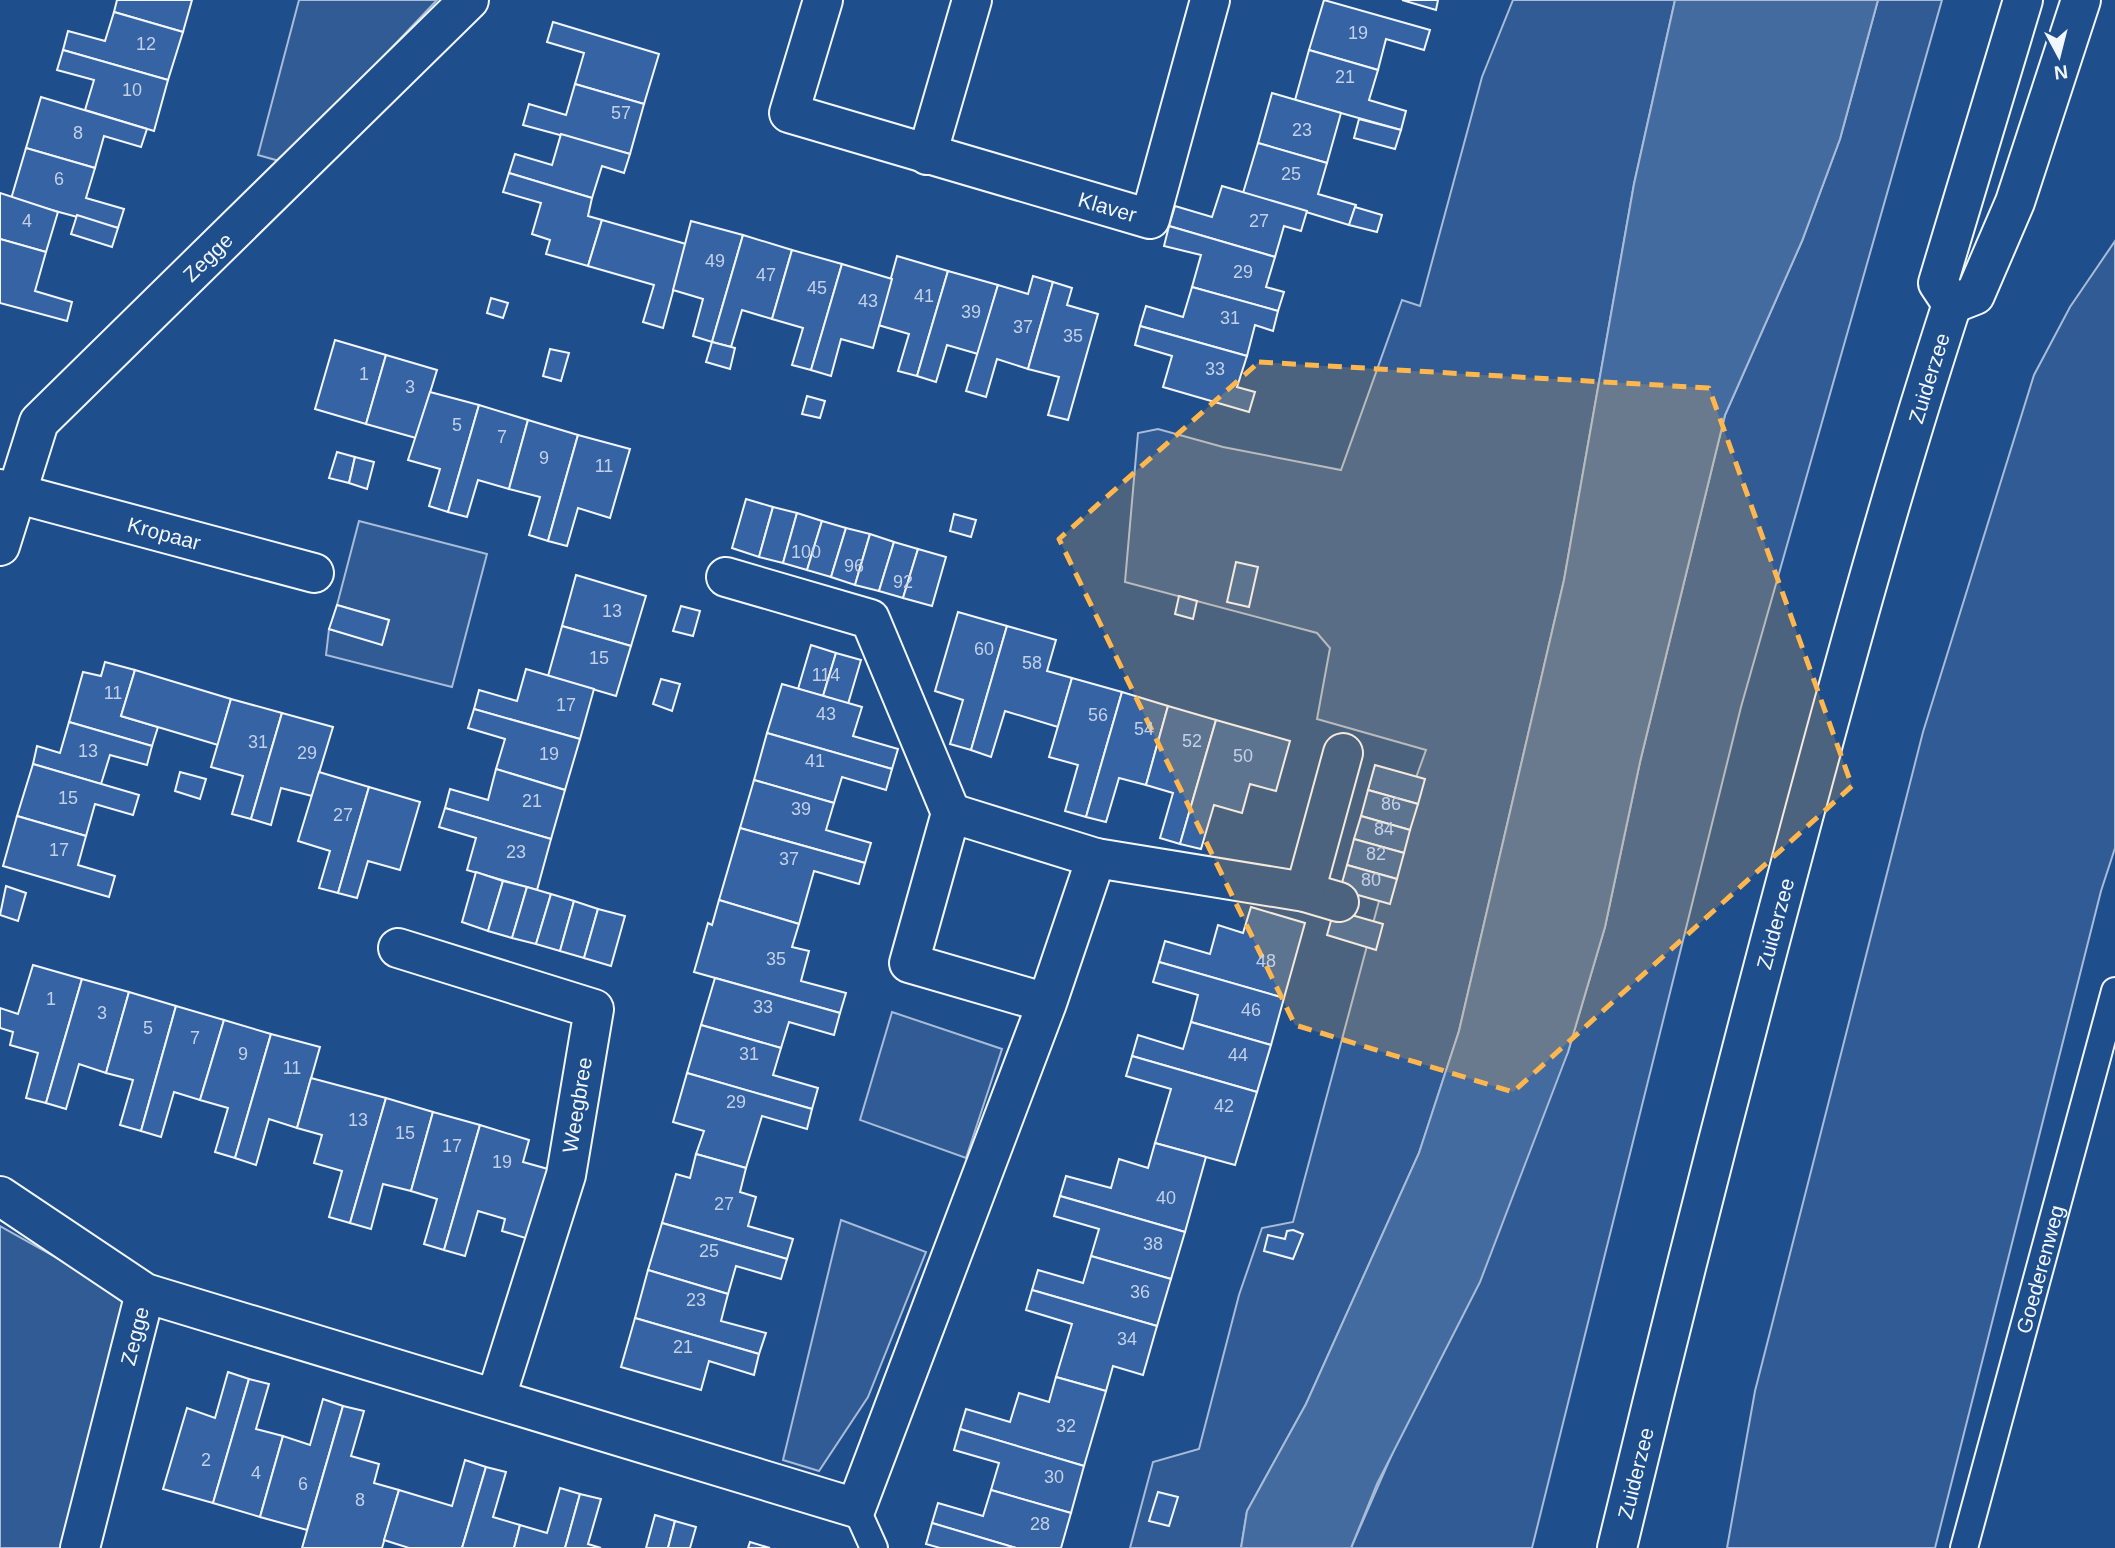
<svg xmlns="http://www.w3.org/2000/svg" width="2115" height="1548" viewBox="0 0 2115 1548" font-family="Arial,sans-serif">
<style>
.green{fill:#305b95;stroke:#a8bbd7;stroke-width:2}
.water{fill:#446ba0;stroke:#a8bbd7;stroke-width:2}
.building{fill:#3563a3;stroke:#f2f6ff;stroke-width:2}
.lines{fill:none;stroke-linecap:round;stroke-linejoin:round}
.lane-casing{stroke:#f2f6ff;stroke-width:30}
.street-casing{stroke:#f2f6ff;stroke-width:42}
.secondary-casing{stroke:#f2f6ff;stroke-width:42}
.lane{stroke:#1f4e8c;stroke-width:26}
.street{stroke:#1f4e8c;stroke-width:38}
.secondary{stroke:#1f4e8c;stroke-width:38}
.marked{fill:#ffb74d;fill-opacity:0.2;stroke:#ffb74d;stroke-width:5;stroke-dasharray:14 9;stroke-linejoin:round}
.labels{text-anchor:middle;dominant-baseline:central;stroke-width:5;stroke-linejoin:round;paint-order:stroke}
.number-label{font-size:18px;fill:#c3d1e8}
.street-label{font-size:21px;fill:#f2f6ff;stroke:#1f4e8c}
</style>
<rect width="100%" height="100%" fill="#1f4e8c"/>
<g class="green">
<polygon points="299,0 437,0 283,162 258,155"/>
<polygon points="1513,0 1675,0 1634,184 1564,580 1459,1031 1419,1153 1306,1404 1247,1511 1241,1548 1130,1548 1153,1462 1199,1449 1239,1295 1262,1228 1293,1222 1401,819 1426,750 1317,719 1330,648 1317,633 1125,582 1138,433 1158,429 1223,447 1341,470 1402,300 1420,306 1482,77"/>
<polygon points="1878,0 1942,0 1741,707 1532,1548 1351,1548 1568,1052 1605,927 1640,762 1725,415 1802,241 1840,139"/>
<polygon points="2115,241 2115,848 2101,891 1935,1548 1727,1548 1755,1391 1923,732 2034,375 2070,307"/>
<polygon points="359,521 487,554 452,687 326,655 329,629 382,644 389,620 337,605"/>
<polygon points="892,1012 1002,1049 966,1158 860,1120"/>
<polygon points="841,1220 926,1252 868,1397 819,1471 783,1460"/>
<polygon points="0,1226 141,1305 66,1548 0,1548"/>
</g>
<polygon class="water" points="1675,0 1878,0 1840,139 1802,241 1725,415 1640,762 1605,927 1568,1052 1480,1282 1377,1484 1351,1548 1241,1548 1247,1511 1306,1404 1419,1153 1459,1031 1564,580 1634,184"/>
<g class="building">
<polygon points="117,0 192,0 183,32 114,12"/>
<polygon points="1324,0 1430,30 1424,50 1386,39 1378,70 1309,50"/>
<polygon points="1402,0 1438,0 1436,10"/>
<polygon points="114,12 183,32 168,80 63,50 68,31 105,41"/>
<polygon points="553,22 659,54 644,104 575,84 584,53 547,42"/>
<polygon points="63,50 168,80 154,131 85,110 94,80 57,70"/>
<polygon points="1309,50 1378,70 1369,100 1406,111 1401,130 1295,100"/>
<polygon points="575,84 644,104 630,154 523,125 529,104 566,115"/>
<polygon points="1272,93 1341,113 1327,163 1258,143"/>
<polygon points="41,97 147,129 141,147 104,136 95,168 26,148"/>
<polygon points="1359,119 1401,130 1395,149 1354,138"/>
<polygon points="561,134 630,154 624,173 602,166 592,198 509,173 515,154 552,165"/>
<polygon points="1258,143 1327,163 1318,194 1356,205 1349,225 1243,193"/>
<polygon points="26,148 95,168 86,198 124,209 118,228 11,199"/>
<polygon points="509,173 592,198 588,216 602,220 588,266 546,254 550,240 532,234 541,203 503,192"/>
<polygon points="1222,186 1307,211 1301,231 1284,226 1275,257 1169,226 1175,206 1212,217"/>
<polygon points="0,193 58,212 46,252 0,239"/>
<polygon points="1355,207 1382,215 1377,232 1349,225"/>
<polygon points="77,215 118,228 112,247 71,234"/>
<polygon points="602,220 686,244 663,328 643,322 654,285 588,266"/>
<polygon points="691,221 743,235 712,342 693,336 703,299 673,290"/>
<polygon points="1169,226 1275,257 1266,287 1284,292 1278,311 1192,287 1201,255 1164,246"/>
<polygon points="743,235 792,250 772,319 742,310 731,347 712,342"/>
<polygon points="0,239 46,252 35,291 72,302 67,321 0,303"/>
<polygon points="792,250 842,264 811,370 792,365 803,328 772,319"/>
<polygon points="897,256 948,271 917,376 898,371 909,334 878,325"/>
<polygon points="842,264 892,279 873,348 841,339 831,376 811,370"/>
<polygon points="948,271 998,285 978,354 947,345 936,382 917,376"/>
<polygon points="1033,276 1053,282 1028,369 997,359 986,397 966,391 998,285 1028,294"/>
<polygon points="1053,282 1072,288 1067,305 1098,314 1068,420 1048,415 1059,377 1028,369"/>
<polygon points="1192,287 1278,311 1273,331 1255,325 1247,356 1140,326 1146,306 1183,317"/>
<polygon points="491,298 508,303 503,318 487,313"/>
<polygon points="1140,326 1247,356 1237,387 1255,392 1249,412 1163,387 1172,356 1135,345"/>
<polygon points="335,340 386,355 366,424 315,409"/>
<polygon points="712,342 735,348 730,369 706,362"/>
<polygon points="550,349 569,353 561,381 543,376"/>
<polygon points="386,355 437,370 416,438 366,424"/>
<polygon points="430,392 479,405 448,512 429,506 440,469 408,460"/>
<polygon points="807,396 825,401 820,418 802,414"/>
<polygon points="479,405 528,420 509,489 478,480 467,517 448,512"/>
<polygon points="528,420 578,435 548,541 529,535 540,497 509,489"/>
<polygon points="578,435 630,449 610,518 578,508 567,546 548,541"/>
<polygon points="337,452 355,457 349,483 329,478"/>
<polygon points="355,457 374,462 367,489 349,483"/>
<polygon points="746,499 773,507 759,557 732,548"/>
<polygon points="773,507 797,513 783,563 759,557"/>
<polygon points="797,513 822,521 807,570 783,563"/>
<polygon points="954,514 976,520 971,537 950,531"/>
<polygon points="822,521 846,528 831,577 807,570"/>
<polygon points="846,528 870,534 855,585 831,577"/>
<polygon points="870,534 894,542 879,591 855,585"/>
<polygon points="894,542 918,549 903,598 879,591"/>
<polygon points="918,549 946,557 932,606 903,598"/>
<polygon points="1236,562 1258,567 1249,607 1227,602"/>
<polygon points="576,575 646,596 631,646 562,626"/>
<polygon points="1179,596 1197,601 1193,619 1175,614"/>
<polygon points="337,605 389,620 382,645 329,629"/>
<polygon points="681,606 700,611 693,636 673,631"/>
<polygon points="958,612 1007,626 971,750 950,744 963,700 935,691"/>
<polygon points="562,626 631,646 616,696 548,676"/>
<polygon points="1007,626 1056,640 1047,671 1072,678 1058,727 1005,711 991,757 971,750"/>
<polygon points="811,645 836,653 823,696 798,689"/>
<polygon points="836,653 861,660 848,704 823,696"/>
<polygon points="105,662 135,670 121,716 158,727 152,746 69,722 83,672 101,676"/>
<polygon points="526,669 594,689 580,739 474,709 479,690 517,701"/>
<polygon points="135,670 231,699 218,745 121,716"/>
<polygon points="1072,678 1122,692 1086,817 1065,811 1078,765 1049,757"/>
<polygon points="661,679 680,684 672,711 653,704"/>
<polygon points="782,684 862,707 853,736 898,749 892,769 767,733"/>
<polygon points="1122,692 1168,706 1146,785 1119,778 1106,822 1086,817"/>
<polygon points="231,699 282,713 251,819 232,814 243,776 211,767"/>
<polygon points="1168,706 1216,720 1180,844 1160,838 1173,793 1146,785"/>
<polygon points="474,709 580,739 565,790 496,769 505,739 468,728"/>
<polygon points="282,713 333,727 312,796 281,788 271,825 251,819"/>
<polygon points="1216,720 1290,741 1276,791 1250,784 1242,813 1214,805 1201,849 1180,844"/>
<polygon points="69,722 152,746 147,765 110,755 101,784 33,764 37,746 60,753"/>
<polygon points="767,733 892,769 886,790 842,777 834,803 754,780"/>
<polygon points="33,764 139,795 133,815 95,804 86,836 17,816"/>
<polygon points="1375,765 1425,779 1418,804 1368,790"/>
<polygon points="496,769 565,790 551,839 445,808 450,789 488,800"/>
<polygon points="180,772 206,779 200,799 175,791"/>
<polygon points="319,772 369,787 338,893 319,888 330,851 298,841"/>
<polygon points="754,780 834,803 826,830 871,843 865,863 740,828"/>
<polygon points="369,787 420,802 400,870 368,861 357,898 338,893"/>
<polygon points="1368,790 1418,804 1410,830 1361,816"/>
<polygon points="445,808 551,839 537,890 467,870 476,838 439,827"/>
<polygon points="17,816 86,836 78,865 115,876 109,897 3,866"/>
<polygon points="1361,816 1410,830 1404,853 1354,839"/>
<polygon points="740,828 865,863 859,884 814,871 799,924 719,900"/>
<polygon points="1354,839 1404,853 1397,879 1347,865"/>
<polygon points="1347,865 1397,879 1390,904 1340,890"/>
<polygon points="476,872 503,881 488,931 462,922"/>
<polygon points="503,881 527,887 512,938 488,931"/>
<polygon points="6,886 26,893 18,921 0,915"/>
<polygon points="527,887 551,894 536,944 512,938"/>
<polygon points="551,894 574,901 560,951 536,944"/>
<polygon points="719,900 799,924 792,947 809,951 801,981 846,993 840,1013 694,972 708,923 712,925"/>
<polygon points="574,901 598,909 584,958 560,951"/>
<polygon points="1251,907 1305,923 1284,998 1159,962 1165,941 1210,954 1218,925 1243,933"/>
<polygon points="598,909 625,916 611,966 584,958"/>
<polygon points="1334,910 1383,924 1376,950 1327,935"/>
<polygon points="1159,962 1284,998 1271,1045 1191,1022 1198,995 1153,982"/>
<polygon points="33,965 82,979 46,1103 26,1098 38,1053 10,1045 13,1032 0,1028 0,1008 18,1014"/>
<polygon points="715,978 840,1013 834,1035 789,1022 781,1048 701,1025"/>
<polygon points="82,979 129,992 106,1073 79,1064 66,1109 46,1103"/>
<polygon points="129,992 176,1006 141,1131 120,1125 133,1080 106,1073"/>
<polygon points="176,1006 224,1020 200,1100 174,1092 161,1137 141,1131"/>
<polygon points="224,1020 271,1034 235,1158 215,1152 228,1108 200,1100"/>
<polygon points="1191,1022 1271,1045 1257,1092 1132,1056 1138,1035 1183,1049"/>
<polygon points="701,1025 781,1048 773,1075 818,1088 812,1109 687,1073"/>
<polygon points="271,1034 320,1047 297,1128 269,1119 256,1165 235,1158"/>
<polygon points="1132,1056 1257,1092 1235,1165 1155,1143 1171,1089 1126,1076"/>
<polygon points="687,1073 812,1109 807,1129 762,1116 746,1168 696,1154 704,1131 673,1122"/>
<polygon points="311,1078 386,1098 350,1223 329,1217 342,1171 314,1163 322,1135 297,1128"/>
<polygon points="386,1098 433,1112 411,1191 383,1184 371,1229 350,1223"/>
<polygon points="433,1112 480,1125 444,1250 424,1244 437,1199 411,1191"/>
<polygon points="480,1125 529,1140 523,1162 548,1169 529,1239 502,1231 505,1219 478,1211 465,1256 444,1250"/>
<polygon points="1155,1143 1206,1157 1185,1232 1060,1196 1066,1176 1111,1188 1119,1159 1148,1168"/>
<polygon points="696,1154 746,1168 740,1192 756,1197 748,1226 793,1239 787,1259 662,1223 676,1174 690,1178"/>
<polygon points="1060,1196 1185,1232 1171,1279 1091,1256 1099,1229 1054,1216"/>
<polygon points="662,1223 787,1259 781,1279 736,1266 728,1294 648,1270"/>
<polygon points="1293,1230 1303,1234 1293,1259 1264,1251 1268,1235 1285,1239 1287,1231"/>
<polygon points="1091,1256 1171,1279 1157,1326 1032,1290 1038,1270 1083,1283"/>
<polygon points="648,1270 728,1294 721,1321 766,1333 759,1354 635,1318"/>
<polygon points="1032,1290 1157,1326 1143,1375 1113,1366 1106,1391 1056,1377 1072,1324 1026,1310"/>
<polygon points="635,1318 759,1354 754,1375 709,1361 701,1390 621,1367"/>
<polygon points="228,1372 249,1379 213,1503 163,1489 187,1408 215,1418"/>
<polygon points="1056,1377 1106,1391 1084,1466 960,1429 966,1409 1010,1422 1019,1393 1049,1402"/>
<polygon points="249,1379 269,1384 256,1429 283,1436 260,1517 213,1503"/>
<polygon points="323,1399 343,1406 307,1530 260,1517 283,1436 310,1445"/>
<polygon points="343,1406 364,1411 351,1456 379,1464 374,1483 399,1490 382,1548 302,1548"/>
<polygon points="960,1429 1084,1466 1071,1513 991,1490 999,1463 954,1450"/>
<polygon points="465,1460 486,1467 462,1548 409,1548 384,1540 399,1490 452,1506"/>
<polygon points="486,1467 506,1472 493,1517 520,1525 514,1548 462,1548"/>
<polygon points="560,1488 580,1494 565,1548 514,1548 520,1525 547,1533"/>
<polygon points="991,1490 1071,1513 1061,1548 1016,1548 932,1523 938,1503 983,1516"/>
<polygon points="1158,1492 1178,1497 1169,1526 1149,1521"/>
<polygon points="580,1494 601,1499 588,1544 601,1548 565,1548"/>
<polygon points="655,1515 675,1521 668,1548 646,1548"/>
<polygon points="675,1521 696,1527 690,1548 668,1548"/>
<polygon points="932,1523 1016,1548 940,1548 926,1544"/>
<polygon points="750,1542 770,1548 748,1548"/>
</g>
<g class="lines">
<defs>
<g id="lane">
<polyline points="856,1508 874,1548"/>
<path id="s1" d="M1964,1548L2115,991"/>
</g>
<g id="street">
<path id="s2" d="M823,0L789,113L1150,219L1210,0"/>
<polyline points="927,155 972,0"/>
<path id="s3" d="M0,489L314,573"/>
<path id="s4" d="M0,546L39,422L469,0"/>
<polyline points="726,577 870,619 951,813"/>
<polyline points="1096,858 1305,892 1339,902"/>
<polyline points="1305,892 1343,753"/>
<polyline points="398,948 594,1009 566,1175 496,1397"/>
<polyline points="0,1196 145,1293 856,1508 1047,1003 1096,858 951,813 909,963 1047,1003"/>
<path id="s5" d="M80,1548L145,1293"/>
</g>
<g id="secondary">
<polyline points="1952,304 1975,295 2015,202 2081,0"/>
<polyline points="1952,304 1938,283 2023,0"/>
<path id="s6" d="M1617,1548C1673,1315 1732,1083 1794,851C1843,668 1893,485 1952,304"/>
</g>
</defs>
<use href="#lane" class="lane-casing"/>
<use href="#street" class="street-casing"/>
<use href="#secondary" class="secondary-casing"/>
<use href="#lane" class="lane"/>
<use href="#street" class="street"/>
<use href="#secondary" class="secondary"/>
</g>
<path class="marked" d="M1259,362L1709,388L1852,786L1513,1092L1295,1025L1059,539Z"/>
<g class="labels">
<g class="number-label">
<text x="1358" y="33">19</text>
<text x="146" y="44">12</text>
<text x="1345" y="77">21</text>
<text x="132" y="90">10</text>
<text x="621" y="113">57</text>
<text x="1302" y="130">23</text>
<text x="78" y="133">8</text>
<text x="1291" y="174">25</text>
<text x="59" y="179">6</text>
<text x="27" y="221">4</text>
<text x="1259" y="221">27</text>
<text x="715" y="261">49</text>
<text x="1243" y="272">29</text>
<text x="766" y="275">47</text>
<text x="817" y="288">45</text>
<text x="924" y="296">41</text>
<text x="868" y="301">43</text>
<text x="971" y="312">39</text>
<text x="1230" y="318">31</text>
<text x="1023" y="327">37</text>
<text x="1073" y="336">35</text>
<text x="1215" y="369">33</text>
<text x="364" y="374">1</text>
<text x="410" y="387">3</text>
<text x="457" y="425">5</text>
<text x="502" y="437">7</text>
<text x="544" y="458">9</text>
<text x="604" y="466">11</text>
<text x="806" y="552">100</text>
<text x="854" y="566">96</text>
<text x="903" y="582">92</text>
<text x="612" y="611">13</text>
<text x="984" y="649">60</text>
<text x="599" y="658">15</text>
<text x="1032" y="663">58</text>
<text x="826" y="675">114</text>
<text x="113" y="693">11</text>
<text x="566" y="705">17</text>
<text x="826" y="714">43</text>
<text x="1098" y="715">56</text>
<text x="1144" y="729">54</text>
<text x="1192" y="741">52</text>
<text x="258" y="742">31</text>
<text x="88" y="751">13</text>
<text x="307" y="753">29</text>
<text x="549" y="754">19</text>
<text x="1243" y="756">50</text>
<text x="815" y="761">41</text>
<text x="68" y="798">15</text>
<text x="532" y="801">21</text>
<text x="1391" y="804">86</text>
<text x="801" y="809">39</text>
<text x="343" y="815">27</text>
<text x="1384" y="829">84</text>
<text x="59" y="850">17</text>
<text x="516" y="852">23</text>
<text x="1376" y="854">82</text>
<text x="789" y="859">37</text>
<text x="1371" y="880">80</text>
<text x="776" y="959">35</text>
<text x="1266" y="961">48</text>
<text x="51" y="999">1</text>
<text x="763" y="1007">33</text>
<text x="1251" y="1010">46</text>
<text x="102" y="1013">3</text>
<text x="148" y="1028">5</text>
<text x="195" y="1038">7</text>
<text x="243" y="1054">9</text>
<text x="749" y="1054">31</text>
<text x="1238" y="1055">44</text>
<text x="292" y="1068">11</text>
<text x="736" y="1102">29</text>
<text x="1224" y="1106">42</text>
<text x="358" y="1120">13</text>
<text x="405" y="1133">15</text>
<text x="452" y="1146">17</text>
<text x="502" y="1162">19</text>
<text x="1166" y="1198">40</text>
<text x="724" y="1204">27</text>
<text x="1153" y="1244">38</text>
<text x="709" y="1251">25</text>
<text x="1140" y="1292">36</text>
<text x="696" y="1300">23</text>
<text x="1127" y="1339">34</text>
<text x="683" y="1347">21</text>
<text x="1066" y="1426">32</text>
<text x="206" y="1460">2</text>
<text x="256" y="1473">4</text>
<text x="1054" y="1477">30</text>
<text x="303" y="1484">6</text>
<text x="360" y="1500">8</text>
<text x="1040" y="1524">28</text>
</g>
<g class="street-label">
<text stroke="none"><textPath href="#s2" startOffset="450">Klaver</textPath></text>
<text stroke="none"><textPath href="#s4" startOffset="366">Zegge</textPath></text>
<text stroke="none"><textPath href="#s6" startOffset="1211">Zuiderzee</textPath></text>
<text stroke="none"><textPath href="#s3" startOffset="170">Kropaar</textPath></text>
<text stroke="none"><textPath href="#s6" startOffset="644">Zuiderzee</textPath></text>
<text transform="translate(577 1105) rotate(-81)">Weegbree</text>
<text stroke="none"><textPath href="#s1" startOffset="289">Goederenweg</textPath></text>
<text stroke="none"><textPath href="#s5" startOffset="219">Zegge</textPath></text>
<text stroke="none"><textPath href="#s6" startOffset="77">Zuiderzee</textPath></text>
</g>
</g>
<g transform="translate(2059 56) rotate(173)" stroke="#1f4e8c" stroke-width="5" paint-order="stroke">
<path d="M0-5L12 26L0 18L-12 26Z" fill="#f2f6ff"/>
<text y="-10" font-size="19" font-weight="bold" text-anchor="middle" fill="#f2f6ff">N</text>
</g>
</svg>
